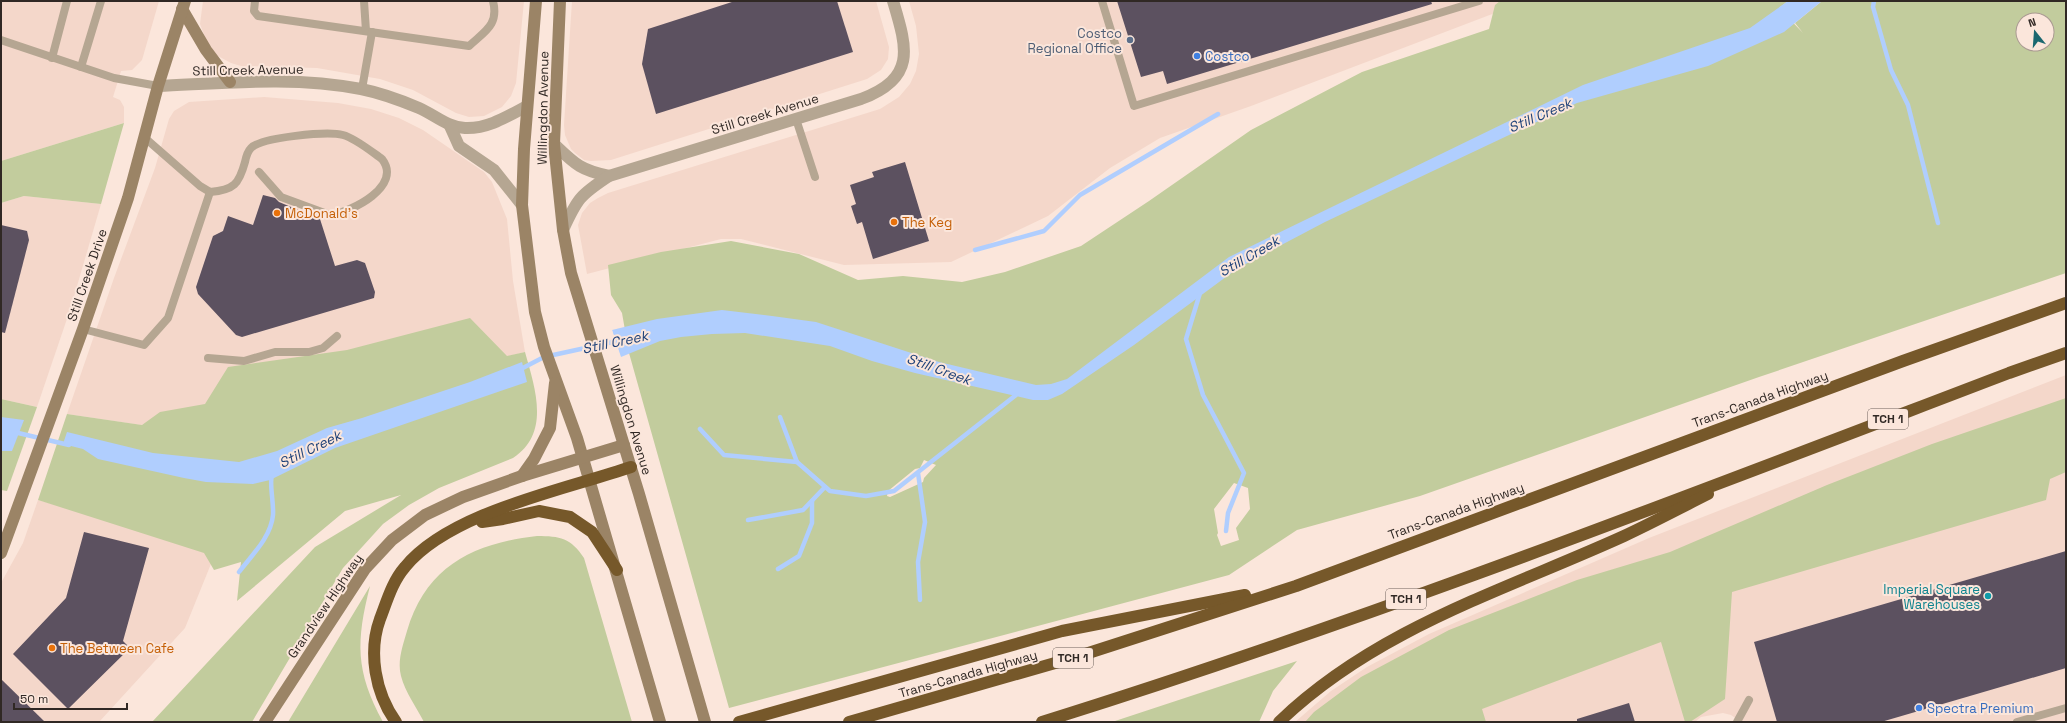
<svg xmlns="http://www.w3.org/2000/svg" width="2067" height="723" viewBox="0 0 2067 723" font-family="'Space Grotesk',sans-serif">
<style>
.built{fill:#f4d7ca}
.green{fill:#c2cc9d;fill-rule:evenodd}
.water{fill:#b0cefe}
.pier{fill:#fbe6db}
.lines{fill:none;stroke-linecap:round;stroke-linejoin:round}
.stream{stroke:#b0cefe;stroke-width:4.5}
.building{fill:#5c5160}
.lane{stroke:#b5a692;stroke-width:8}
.street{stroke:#b5a692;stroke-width:12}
.secondary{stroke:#9b8466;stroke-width:12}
.highway{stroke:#76582a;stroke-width:12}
.service-dot{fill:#5c6f8a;stroke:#fbe6db;stroke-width:1.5}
.shop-dot{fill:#3f7fe0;stroke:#fbe6db;stroke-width:1.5}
.food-dot{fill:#e8710a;stroke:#fbe6db;stroke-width:1.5}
.culture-dot{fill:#0f9aa8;stroke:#fbe6db;stroke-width:1.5}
.labels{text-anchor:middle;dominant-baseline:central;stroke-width:4;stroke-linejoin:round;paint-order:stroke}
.shield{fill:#fbe6db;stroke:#6d615b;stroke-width:1}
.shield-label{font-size:12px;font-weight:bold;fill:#302824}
.service-label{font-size:13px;fill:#4e5e75;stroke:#fbe6db;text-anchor:end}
.shop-label{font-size:13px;fill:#366cbe;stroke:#fbe6db;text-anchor:start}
.street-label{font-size:13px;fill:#302824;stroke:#fbe6db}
.food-label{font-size:13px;fill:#c56008;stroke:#fbe6db;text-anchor:start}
.culture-label{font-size:13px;fill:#0d838f;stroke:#fbe6db;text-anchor:end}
.water-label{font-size:14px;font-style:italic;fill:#1d4078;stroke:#fbe6db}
</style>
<rect width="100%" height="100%" fill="#fbe6db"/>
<g class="built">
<polygon points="1,1 159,1 142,60 132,70 121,71 113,97 120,100 124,107 124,123 1,161"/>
<polygon points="203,1 524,1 516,83 511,96 502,107 484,116 469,117 456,113 413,90 380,79 317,68 241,66 231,63 216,55 206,40 200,24"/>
<polygon points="572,1 876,1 889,47 888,59 881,70 867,79 611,160 591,161 584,160 575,153 571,149 565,135 564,125"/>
<polygon points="909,1 1521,1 1508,8 1251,106 1160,138 1110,168 1048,216 951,262 844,265 741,239 721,239 587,274 578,225 582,213 590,203 598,198 608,193 880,109 899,97 910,84 916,71 919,54 916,26"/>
<polygon points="264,97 338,103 371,109 399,118 423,130 484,172 492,182 507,219 513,281 525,352 358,394 141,425 67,414 114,278 155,168 169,119 174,111 189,102"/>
<polygon points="24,196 101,204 70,310 37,407 1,399 1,203"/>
<polygon points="2066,375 2066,722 1741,722 1731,715 1723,713 1701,717 1695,722 1295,722 1331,691 1367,667 1429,634 1649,538"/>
<polygon points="38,500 217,549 185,628 99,722 1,722 1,583 23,543"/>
</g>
<g class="green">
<path d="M1500,1H1788L1779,8L1803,33L1795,23L1822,1H2066V273L1759,377L1420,496L1297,530L1229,575L729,708L629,353L622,313L611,295L608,265L661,252L731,241L799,254L858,280L903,276L962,282L1005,272L1081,246L1149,201L1251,130L1362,72L1489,29L1495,5ZM2023,20H2047V44H2023ZM924,460L936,465L924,478L923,482L890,497L887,496L888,491L915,469L920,468ZM1234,483L1248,488L1250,509L1236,528L1239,540L1221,546L1217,535L1218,533L1214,509Z"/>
<polygon points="124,123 101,204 24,196 1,203 1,161"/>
<path d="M470,318L507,356L525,352C535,388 551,433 513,458L439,488L409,505L383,524L343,568L252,722H152L315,547L401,495L345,511L237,601L241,562L214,570L204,553L38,500L67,414L142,425L160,412L205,404L228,367L347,350Z"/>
<polygon points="2066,398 2066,472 2050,479 2046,500 1732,592 1725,699 1690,722 1685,722 1661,642 1482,709 1486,722 1305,722 1314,712 1361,677 1449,630 1577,580 1670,552 1827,485 1932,444"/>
<polygon points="1,399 37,407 7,491 1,490"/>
<path d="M537,536C560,536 571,538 584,558L632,722H424C417,708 405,692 401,676C397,661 403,645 407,631C426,566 474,543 537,536Z"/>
<path d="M370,586C356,641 355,671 383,722H288Z"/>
<polygon points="1297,661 1273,691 1259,722 1112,722"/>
</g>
<g class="water">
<polygon points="1788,1 1822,1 1784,32 1708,66 1577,103 1325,222 1238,268 1134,345 1062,394 1048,400 1033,400 915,373 872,361 830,346 745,333 712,334 681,337 660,341 621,357 612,330 657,319 722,310 772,316 816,322 939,362 1036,385 1051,384 1067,379 1229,257 1583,85 1750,28"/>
<polygon points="522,362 527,382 335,448 270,480 253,484 206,482 184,478 98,459 83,449 63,444 67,432 153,453 239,462 277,451 327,428 362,418 470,382"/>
<polygon points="1,417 24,420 12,451 1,451"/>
</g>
<polygon class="pier" points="612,328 612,330 621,359 619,358 611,330"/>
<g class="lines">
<g class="stream">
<polyline points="1874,1 1873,7 1891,70 1908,105 1938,223"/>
<polyline points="975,250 1044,231 1080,195 1218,114"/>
<polyline points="1200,293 1186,339 1203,395 1244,473 1228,513 1226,531"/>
<polyline points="519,370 544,357 622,340"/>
<polyline points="780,417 797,462"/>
<polyline points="700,429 724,455 797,462 830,491 866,496 894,491 1016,395"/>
<polyline points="14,432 69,445"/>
<polyline points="918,473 925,522 918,562 920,600"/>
<polyline points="748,520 803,510 825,487"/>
<polyline points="778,569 799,556 812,523 812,501"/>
<path d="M239,572C252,555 271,537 273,515C274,504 269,482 272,475"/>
</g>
</g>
<g class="building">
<polygon points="735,1 837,1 853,52 656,114 642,64 648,29"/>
<polygon points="1117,1 1431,1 1432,4 1167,84 1163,71 1141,77"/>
<polygon points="905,162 929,241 873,259 862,222 857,224 851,206 856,204 850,185 874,177 872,172"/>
<polygon points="263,195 275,198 279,202 320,219 335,266 357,260 365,263 375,292 374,298 242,337 236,335 198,294 196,287 213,236 223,231 228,216 253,225"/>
<polygon points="1,225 27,231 29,240 5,333 1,332"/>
<polygon points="84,532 149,548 123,641 130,648 68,709 13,654 66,598"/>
<polygon points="2066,551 2066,668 1881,722 1777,722 1754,642"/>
<polygon points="1,679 45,722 1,722"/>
<polygon points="1629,703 1635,722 1577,722 1577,719"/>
</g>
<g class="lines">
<g class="lane">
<path d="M255,1L254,11L258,16L469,46C485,31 499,25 493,1"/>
<polyline points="364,1 366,31"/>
<polyline points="1102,1 1134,106 1479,1"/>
<polyline points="1,40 114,78 158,86"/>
<polyline points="52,58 67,1"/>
<polyline points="81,67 101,1"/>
<polyline points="362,89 372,32"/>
<polyline points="796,119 815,177"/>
<path d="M145,138L200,186L210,192C234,190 239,184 245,162C246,157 248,151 251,148C262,137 328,131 343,135C355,138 372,152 382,159C403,186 352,212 330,215L281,197L259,172"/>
<polyline points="83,329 144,345 168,318 210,192"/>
<polyline points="208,358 244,361 275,352 309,352 323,348 337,336"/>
<polyline points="1737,722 1749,700"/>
<polyline points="2017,722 2066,708"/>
</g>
<g class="street">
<path d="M158,86C226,83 294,76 361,89C381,93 400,100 419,108C435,115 447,127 465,128C488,129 508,116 527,106"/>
<polyline points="450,126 459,146 494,170 522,205"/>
<path d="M554,144C575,164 580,170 609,176"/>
<path d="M563,230C577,199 580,195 609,176L861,99C917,78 907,48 893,1"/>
</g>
<g class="secondary">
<polyline points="536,1 524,149 522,205 535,312 544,347 577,438 660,722"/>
<polyline points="560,1 554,144 563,230 571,273 639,494 705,722"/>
<polyline points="182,9 206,50 230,82"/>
<polyline points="522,476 534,459 550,428 555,383"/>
<polyline points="1,553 83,329 128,198 158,86 185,1"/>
<polyline points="265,722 365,569 392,540 425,515 463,497 522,476 624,445"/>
</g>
<g class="highway">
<polyline points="482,522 503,519 539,511 570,517 592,532 617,570"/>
<path d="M396,722C375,693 368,652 380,619C387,601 392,582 405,567C450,512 564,490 631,467"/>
<polyline points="739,722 1062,631 1245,595"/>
<polyline points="849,722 1076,657 1296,586 1903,361 2066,303"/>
<path d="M1042,722C1369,620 1689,495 2009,373L2066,353"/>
<path d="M1279,722C1377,628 1503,591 1624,536C1652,523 1680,508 1708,494"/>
</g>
</g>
<circle class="service-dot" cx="1130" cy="40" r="4"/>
<g class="shop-dot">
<circle cx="1197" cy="56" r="4"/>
<circle cx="1919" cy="708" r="4"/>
</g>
<g class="food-dot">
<circle cx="277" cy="213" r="4"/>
<circle cx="894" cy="222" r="4"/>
<circle cx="52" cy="648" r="4"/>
</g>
<circle class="culture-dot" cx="1988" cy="596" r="4"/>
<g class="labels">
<g class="shield">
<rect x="1868" y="409" width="40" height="20" rx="3"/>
<rect x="1386" y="589" width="40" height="20" rx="3"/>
<rect x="1053" y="648" width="40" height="20" rx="3"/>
</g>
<g class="shield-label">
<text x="1888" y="419">TCH 1</text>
<text x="1406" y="599">TCH 1</text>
<text x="1073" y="658">TCH 1</text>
</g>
<g class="service-label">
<text x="1122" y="33">Costco<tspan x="1122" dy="15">Regional Office</tspan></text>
</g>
<g class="shop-label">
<text x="1205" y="56">Costco</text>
<text x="1927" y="708">Spectra Premium</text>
</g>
<g class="street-label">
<text transform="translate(248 70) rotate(-1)">Still Creek Avenue</text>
<text transform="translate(543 108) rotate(-89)">Willingdon Avenue</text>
<text transform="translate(765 114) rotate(-17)">Still Creek Avenue</text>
<text transform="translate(87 275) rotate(-71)">Still Creek Drive</text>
<text transform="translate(1760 399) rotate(-20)">Trans-Canada Highway</text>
<text transform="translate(631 420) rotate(73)">Willingdon Avenue</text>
<text transform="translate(1456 511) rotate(-20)">Trans-Canada Highway</text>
<text transform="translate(325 606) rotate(-56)">Grandview Highway</text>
<text transform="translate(968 674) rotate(-16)">Trans-Canada Highway</text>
</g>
<g class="food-label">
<text x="285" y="213">McDonald's</text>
<text x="902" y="222">The Keg</text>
<text x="60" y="648">The Between Cafe</text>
</g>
<g class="culture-label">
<text x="1980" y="589">Imperial Square<tspan x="1980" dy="15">Warehouses</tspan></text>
</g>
<g class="water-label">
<text transform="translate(1540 115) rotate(-23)">Still Creek</text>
<text transform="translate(1249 256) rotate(-30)">Still Creek</text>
<text transform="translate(615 342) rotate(-12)">Still Creek</text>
<text transform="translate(939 369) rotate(20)">Still Creek</text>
<text transform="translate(310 449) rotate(-26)">Still Creek</text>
</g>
</g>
<rect width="2067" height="723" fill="none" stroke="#302824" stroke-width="4"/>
<g transform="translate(2035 32) rotate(343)"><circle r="19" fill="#fbe6db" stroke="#aa9a92"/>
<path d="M0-3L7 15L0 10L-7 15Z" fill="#1b676f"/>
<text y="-6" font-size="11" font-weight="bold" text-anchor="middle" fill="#302824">N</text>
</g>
<path d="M14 703v6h113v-6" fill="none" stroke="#302824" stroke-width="2"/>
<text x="20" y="703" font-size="12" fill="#302824" stroke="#fbe6db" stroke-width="3" paint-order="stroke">50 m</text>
</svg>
